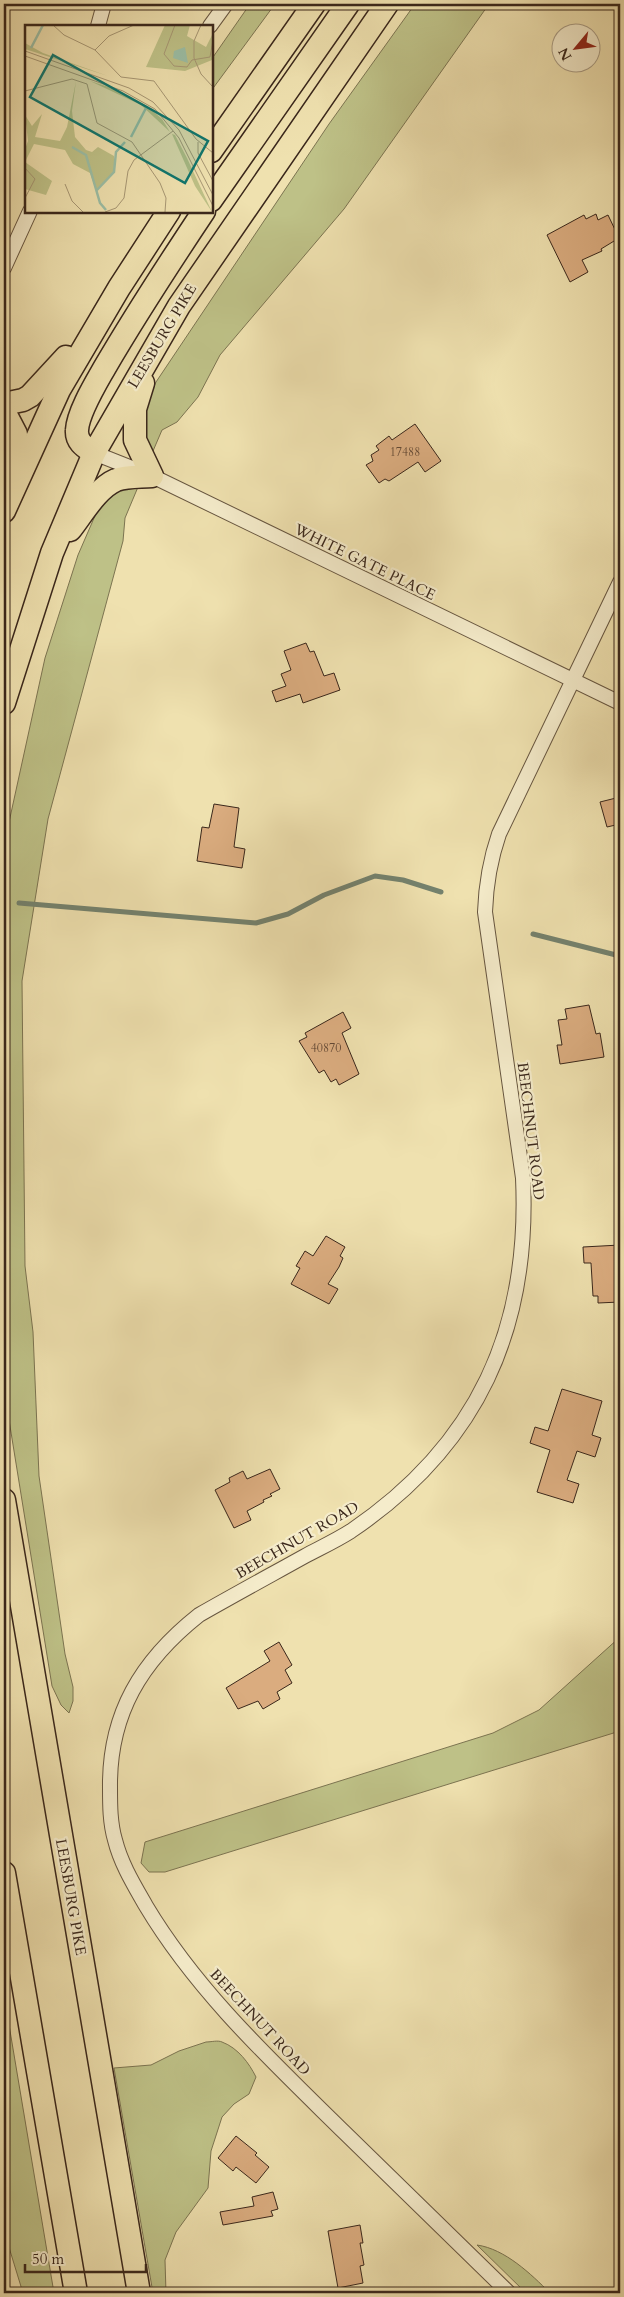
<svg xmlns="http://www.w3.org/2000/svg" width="624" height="2297" viewBox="0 0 624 2297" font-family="Cardo,serif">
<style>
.green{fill:#bec187;stroke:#7c7451}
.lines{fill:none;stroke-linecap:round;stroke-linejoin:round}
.stream{stroke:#74826e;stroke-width:5}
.building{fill:#daac7f;stroke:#3a271b}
.minor-casing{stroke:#675640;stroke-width:16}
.trunk-casing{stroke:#3a271b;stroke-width:25}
.minor{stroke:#f5eccb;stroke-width:14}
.trunk{stroke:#efe1af;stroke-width:22}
.labels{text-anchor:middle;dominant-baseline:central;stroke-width:4.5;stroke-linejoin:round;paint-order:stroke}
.number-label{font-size:12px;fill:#624834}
.street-label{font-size:15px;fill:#3a271b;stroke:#f5eccb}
.inset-river{fill:none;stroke:#9bbea5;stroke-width:2.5}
.inset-road{fill:none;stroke:#a79774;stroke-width:1}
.view{fill:#0f766e;fill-opacity:0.15;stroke:#0f766e;stroke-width:2.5}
.inset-edge{fill:none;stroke:#3a271b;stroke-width:2.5}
</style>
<rect width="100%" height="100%" fill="#efe1af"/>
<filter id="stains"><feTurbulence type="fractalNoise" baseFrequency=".004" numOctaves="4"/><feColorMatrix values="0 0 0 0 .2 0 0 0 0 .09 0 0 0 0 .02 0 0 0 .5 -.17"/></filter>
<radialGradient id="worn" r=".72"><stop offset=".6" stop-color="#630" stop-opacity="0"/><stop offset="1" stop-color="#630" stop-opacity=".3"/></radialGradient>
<g class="green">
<polygon points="250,4 275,4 211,91 211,60"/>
<path d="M415,4H489L344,209L220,355L198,397L177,422L162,430L153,451C133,422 143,410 156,382L329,124Z"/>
<polygon points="138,487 125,518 123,541 48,819 22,981 25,1266 33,1332 39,1476 65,1654 73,1687 73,1701 69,1713 61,1705 52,1686 4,1389 4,845 45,658 78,555 101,502 112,490"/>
<polygon points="620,1637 620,1731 165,1872 149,1872 141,1863 145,1842 493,1733 539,1710"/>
<polygon points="4,1995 54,2293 23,2293 4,2231"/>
<path d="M206,2042C211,2042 218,2040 222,2042C238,2048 249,2063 256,2077L249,2094L234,2104L222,2117L211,2151L208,2188L176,2232L165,2260L166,2293H153L114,2068L151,2065L179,2051Z"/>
<path d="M477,2245C505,2249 531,2274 550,2293H526Z"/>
</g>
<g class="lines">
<g class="stream">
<polyline points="19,903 256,923 288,914 324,895 375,876 403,880 441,892"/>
<polyline points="533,934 620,956"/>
</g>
</g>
<g class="building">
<polygon points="596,214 598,220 608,215 619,238 601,249 602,251 582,260 588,272 570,282 547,235 584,215 586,219"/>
<polygon points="415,424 441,461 425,472 418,462 389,481 385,479 379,483 366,465 373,461 371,455 379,450 376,446 389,436 392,440"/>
<polygon points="306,643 310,652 314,651 324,676 334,673 340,690 303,703 300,694 276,702 272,691 286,686 281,674 291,670 284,651"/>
<polygon points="620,797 620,824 607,827 600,802"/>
<polygon points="214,804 239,808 234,847 245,849 242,868 197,861 202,827 209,828"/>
<polygon points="589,1005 596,1034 600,1033 604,1057 560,1064 557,1045 562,1045 558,1020 567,1019 565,1009"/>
<polygon points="343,1012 351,1028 342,1033 359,1074 339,1085 336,1079 331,1082 324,1070 319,1073 299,1041 307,1037 305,1033"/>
<polygon points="326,1236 345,1247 340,1256 343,1258 339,1267 328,1284 338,1289 329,1304 291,1284 300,1268 296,1266 305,1251 313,1256"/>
<polygon points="620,1245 620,1302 598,1303 598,1296 593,1296 591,1263 584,1263 583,1247"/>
<polygon points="562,1389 602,1401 592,1435 601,1438 595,1457 577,1451 567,1480 579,1484 573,1503 537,1492 550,1450 530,1443 535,1427 548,1431"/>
<polygon points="270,1469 280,1489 270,1494 272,1496 263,1500 264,1502 247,1511 251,1520 234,1528 215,1490 230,1482 229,1478 243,1471 247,1479"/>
<polygon points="279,1642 292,1665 285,1670 292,1683 277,1692 280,1699 263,1709 258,1701 238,1709 226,1688 270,1661 264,1651"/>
<polygon points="236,2136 257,2153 255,2155 269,2167 256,2183 236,2167 233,2171 218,2158"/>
<polygon points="273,2192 278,2209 271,2211 273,2216 223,2225 220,2212 254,2206 252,2197"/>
<polygon points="360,2225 363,2243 360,2243 364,2265 360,2266 363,2283 338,2288 328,2231"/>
</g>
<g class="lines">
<defs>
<g id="minor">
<polyline points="98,26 104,4"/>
<polyline points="210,26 226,4"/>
<polyline points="4,268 30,211"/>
<polyline points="94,453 152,476 620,703"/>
<path d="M509,2293C454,2240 400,2186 345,2133C273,2062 198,1993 146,1906C134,1885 121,1864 115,1840C110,1823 110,1805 110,1788C109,1714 141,1661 199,1615C234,1595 269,1576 305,1556C320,1548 337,1540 351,1531C478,1445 530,1329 523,1178L485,912C486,884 490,860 499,834L620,582"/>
</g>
<g id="trunk">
<polyline points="211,151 314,4"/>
<polyline points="211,200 348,4"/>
<polyline points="4,404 23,400 30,396 66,357"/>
<polyline points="4,411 16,434 7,478"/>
<path d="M94,453C85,447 76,442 77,430C78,412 96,383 105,367C136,314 170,262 204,211"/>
<polyline points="4,511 59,390 119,288 169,211"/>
<path d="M70,530C82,515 97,488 116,480C127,476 140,477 152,476L135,440V409L143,383"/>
<polyline points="4,703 52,553 94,453 179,306 387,4"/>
<polyline points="4,1500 139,2293"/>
<polyline points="4,1873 76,2293"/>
</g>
</defs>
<use href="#minor" class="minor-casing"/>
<use href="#trunk" class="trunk-casing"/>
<use href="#minor" class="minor"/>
<use href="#trunk" class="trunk"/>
</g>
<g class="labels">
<g class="number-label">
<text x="405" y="452">17488</text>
<text x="326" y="1048">40870</text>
</g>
<g class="street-label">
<text transform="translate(162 336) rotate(-59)">LEESBURG PIKE</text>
<text transform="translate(365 562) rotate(26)">WHITE GATE PLACE</text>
<text transform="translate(531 1131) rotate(83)">BEECHNUT ROAD</text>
<text transform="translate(297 1540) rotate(-30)">BEECHNUT ROAD</text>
<text transform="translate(71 1897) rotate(80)">LEESBURG PIKE</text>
<text transform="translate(260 2022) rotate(47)">BEECHNUT ROAD</text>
</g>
</g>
<g transform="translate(25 25)">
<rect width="188" height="188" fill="#efe1af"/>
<path d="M140,0H165L162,11L181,22L187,10V35L160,46L121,42ZM0,18L18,28L83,51L0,24ZM51,56L47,86L50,112L61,125L67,127L73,122L89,131L90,146L71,165L65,148L48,139L40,125L9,119L0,137L27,156L21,170L0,164V124L3,116L0,90L7,101L17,89L10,112L35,116L42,102ZM65,56L90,64L122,81L137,94L145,107L116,80ZM147,109L150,110L162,133L187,187L170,161Z" fill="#bec187"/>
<path d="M160,22L163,38L148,33L149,26Z" fill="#9bbea5"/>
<path class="inset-river" d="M6,23L18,0M106,112L121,83M47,122L61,130L75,178L81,185M72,165L89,147L91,127L100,117"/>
<path class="inset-road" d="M28,0L39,10L70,25L96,52L129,56L171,114L188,128M150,0L139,29L149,41L162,42L167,35L185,32L188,15M176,0L169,16V33L176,49L188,62M70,25L84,11L109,0M0,26L104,63L128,77L154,105L188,170M0,31L98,66L130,84L154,113L188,181M0,66L47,54L62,59L72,98L107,117L135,158L141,173L140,187M173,117V128L188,156M0,143L10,154L0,173M40,159L47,176L58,187M80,187L91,183L99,173L103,146L109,135L148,106"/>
<path class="view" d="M28,30L183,116L160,158L5,72Z"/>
<rect width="188" height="188" class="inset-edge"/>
</g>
<rect width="624" height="2297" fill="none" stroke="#efe1af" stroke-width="20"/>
<rect x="5" y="5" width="614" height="2287" fill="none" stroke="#3a271b" stroke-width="2.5"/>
<rect x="10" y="10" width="604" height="2277" fill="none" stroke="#3a271b"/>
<g transform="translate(576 48) rotate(241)"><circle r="24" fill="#f5eccb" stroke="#aa9d85"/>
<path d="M0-4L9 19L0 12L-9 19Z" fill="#8f2418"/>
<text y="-8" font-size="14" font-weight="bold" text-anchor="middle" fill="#3a271b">N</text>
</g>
<path d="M25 2264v8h121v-8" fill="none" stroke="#3a271b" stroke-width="2.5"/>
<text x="32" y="2264" font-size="15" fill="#3a271b" stroke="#f5eccb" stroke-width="4" paint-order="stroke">50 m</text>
<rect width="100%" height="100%" filter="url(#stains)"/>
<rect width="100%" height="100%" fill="url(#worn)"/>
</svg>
